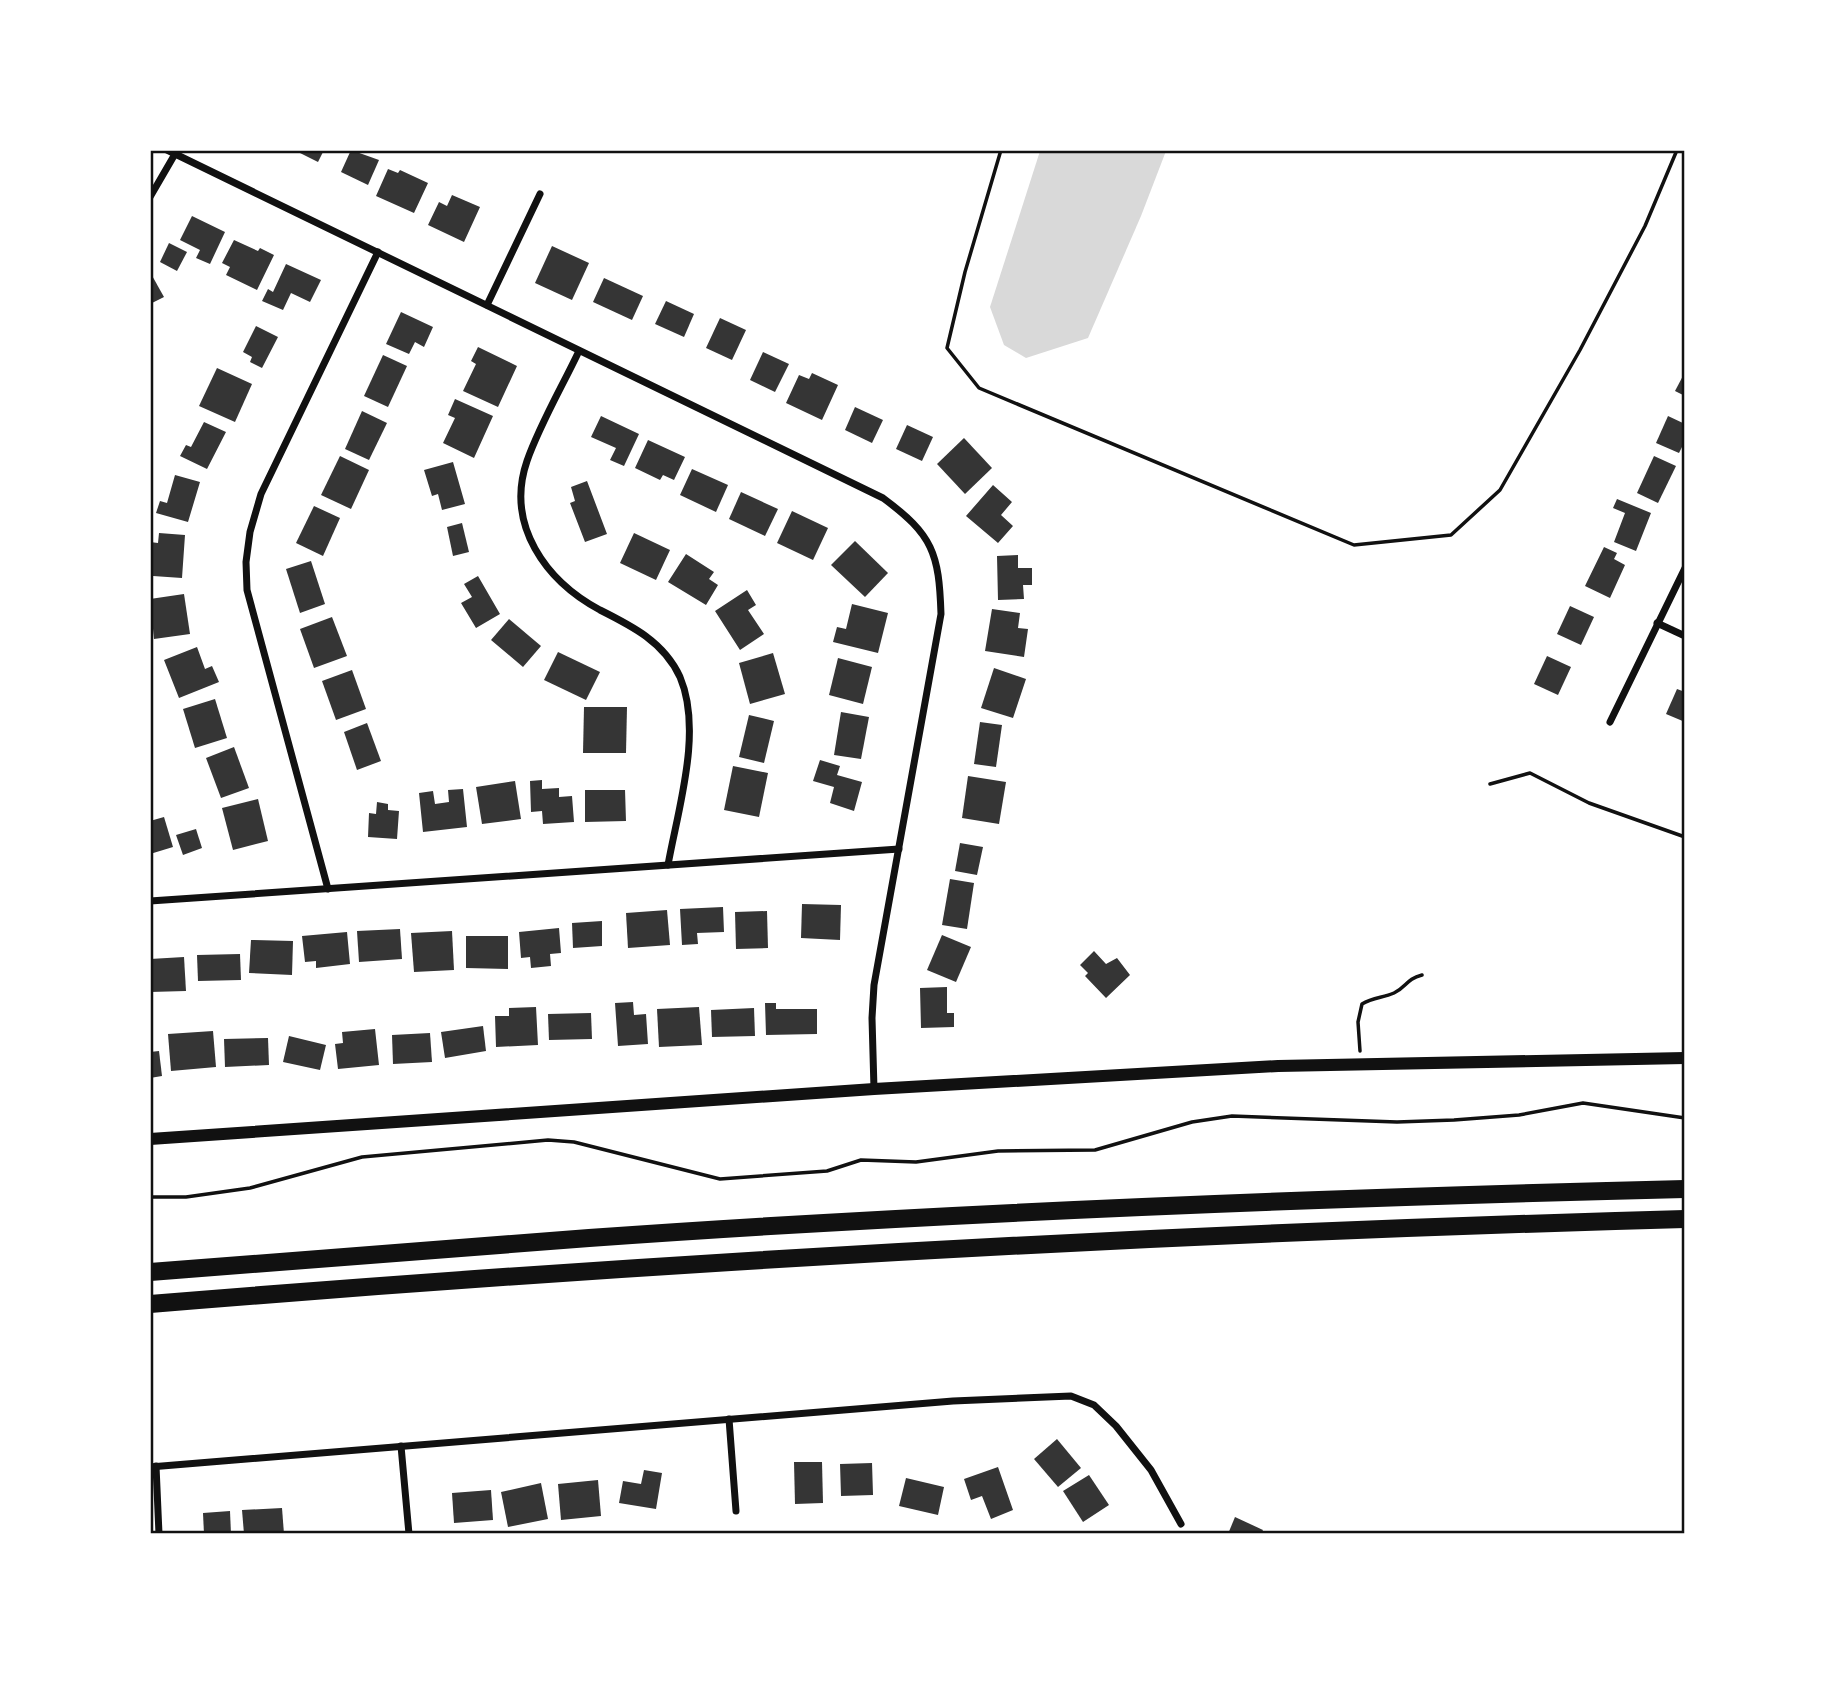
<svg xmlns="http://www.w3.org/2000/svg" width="1835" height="1684" viewBox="0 0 1835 1684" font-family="'DejaVu Sans',sans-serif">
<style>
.water{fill:#d9d9d9}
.building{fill:#353535}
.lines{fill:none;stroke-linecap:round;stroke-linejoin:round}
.path{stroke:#111;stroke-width:3.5}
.minor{stroke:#111;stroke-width:7}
.tertiary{stroke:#111;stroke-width:12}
.motorway{stroke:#111;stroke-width:18}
.neatline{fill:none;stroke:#111;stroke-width:2.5}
</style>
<rect width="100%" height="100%" fill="#fff"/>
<polygon class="water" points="1040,151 1166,151 1141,216 1088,338 1026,358 1004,345 990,307"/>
<g class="building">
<polygon points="294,150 324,150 318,162"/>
<polygon points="351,150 379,160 368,185 341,172"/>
<polygon points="388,169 398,173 400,170 428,183 414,213 376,196"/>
<polygon points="452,195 480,207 464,242 428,225 439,202 447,206"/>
<polygon points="192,216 225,232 210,264 196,258 200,250 180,240"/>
<polygon points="234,240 258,251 260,248 274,255 257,290 226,275 230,267 222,263"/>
<polygon points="169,243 187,252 177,271 160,262"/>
<polygon points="552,246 589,263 572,300 535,283"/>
<polygon points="286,264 321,280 310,302 291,293 283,310 262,301 268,289 273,292"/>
<polygon points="150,272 164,297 150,304"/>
<polygon points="604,278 643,296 632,320 593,302"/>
<polygon points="666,301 694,314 684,337 655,324"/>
<polygon points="401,312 433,327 424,347 415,342 409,354 386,344"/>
<polygon points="720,318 746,330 732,360 706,348"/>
<polygon points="256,326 278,337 262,368 250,362 252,357 243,352"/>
<polygon points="478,347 517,366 498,407 463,391 476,364 471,361"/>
<polygon points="763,352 789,364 775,392 750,380"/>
<polygon points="383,355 407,366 388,407 364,396"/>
<polygon points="217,368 252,384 235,422 199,406"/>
<polygon points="1685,372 1685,396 1675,391"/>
<polygon points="812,373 838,385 822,420 786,403 799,375 809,379"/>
<polygon points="455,399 493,416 474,458 443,443 455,418 448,415"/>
<polygon points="855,407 883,420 872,443 845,430"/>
<polygon points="362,411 387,423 369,460 345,449"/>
<polygon points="601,416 639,434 624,466 610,460 616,448 591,437"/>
<polygon points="1668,416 1685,424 1685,441 1679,453 1656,443"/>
<polygon points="204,422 226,432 207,469 180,456 186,445 191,447"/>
<polygon points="907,425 933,437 922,461 896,449"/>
<polygon points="964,438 992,468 965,494 937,464"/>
<polygon points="648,440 685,457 674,480 663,475 660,480 635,468"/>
<polygon points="340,456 369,470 351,509 321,495"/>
<polygon points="1654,456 1676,466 1658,503 1637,493"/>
<polygon points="453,462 465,504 442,510 438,494 432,496 424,470"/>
<polygon points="692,469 728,485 716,512 680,495"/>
<polygon points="175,475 200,482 188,522 156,513 160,501 167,503"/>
<polygon points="587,481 607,534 585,542 570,503 575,501 571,487"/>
<polygon points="993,485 1012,502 1001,515 1013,526 998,543 966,516"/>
<polygon points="741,492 778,509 765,536 729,519"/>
<polygon points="1617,499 1651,513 1636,551 1614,542 1625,513 1613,508"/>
<polygon points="314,506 340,518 323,556 296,543"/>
<polygon points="792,511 828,528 813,560 777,543"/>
<polygon points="462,523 469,552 453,556 447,527"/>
<polygon points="159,533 185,535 182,578 153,576 150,542 158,543"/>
<polygon points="634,533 670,550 656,580 620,563"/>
<polygon points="855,541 888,573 865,597 831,565"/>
<polygon points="1604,547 1617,553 1614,559 1625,565 1610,598 1585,586"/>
<polygon points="686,554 714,572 709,579 718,585 706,605 668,582"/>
<polygon points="1018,555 1018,568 1032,568 1032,585 1023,585 1024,599 998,600 997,556"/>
<polygon points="311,561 325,604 300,613 286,569"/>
<polygon points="478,576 500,614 476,628 461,603 472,597 464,584"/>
<polygon points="747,590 756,605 748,610 764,634 740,650 715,611"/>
<polygon points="184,594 190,634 154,639 150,599"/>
<polygon points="852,604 888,613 878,653 833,642 837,627 846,629"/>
<polygon points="1570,606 1594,617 1581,645 1557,634"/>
<polygon points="992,609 1020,613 1018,628 1028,629 1024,657 985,651"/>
<polygon points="332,617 347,656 314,668 300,629"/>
<polygon points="509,619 541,646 523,667 491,640"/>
<polygon points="197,647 205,669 212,666 219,682 179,698 164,660"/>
<polygon points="558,652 600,672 586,700 544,680"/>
<polygon points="773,653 785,694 750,704 739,663"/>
<polygon points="1547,656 1571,667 1558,695 1534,684"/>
<polygon points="838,658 872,667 863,704 829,695"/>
<polygon points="994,668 1026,679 1013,718 981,708"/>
<polygon points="352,670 366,709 336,720 322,681"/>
<polygon points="1677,689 1685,692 1685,722 1666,714"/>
<polygon points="215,699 227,738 195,748 183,709"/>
<polygon points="584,707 627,707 626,753 583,753"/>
<polygon points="841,712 869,717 861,759 834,755"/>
<polygon points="749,715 774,721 764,763 739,757"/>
<polygon points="980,722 1002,725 996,767 974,764"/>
<polygon points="367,723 381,761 357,770 344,732"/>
<polygon points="234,747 249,788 221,798 206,758"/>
<polygon points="820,760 840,766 837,775 862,782 854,811 830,803 834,787 813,781"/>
<polygon points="733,766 768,773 759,817 724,810"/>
<polygon points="968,776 1006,782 999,824 962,818"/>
<polygon points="542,780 542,789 559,788 559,797 572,796 574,822 543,824 542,811 531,812 530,781"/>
<polygon points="515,781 521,819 482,824 476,787"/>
<polygon points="463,789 467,827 423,832 419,793 433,791 435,804 449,802 448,790"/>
<polygon points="585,790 625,790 626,821 585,822"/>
<polygon points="258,799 268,841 233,850 222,808"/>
<polygon points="377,802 388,804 388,810 399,811 397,839 368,837 369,813 376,814"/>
<polygon points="164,817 173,847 150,854 150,821"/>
<polygon points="196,829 202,848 183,855 176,835"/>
<polygon points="960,843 983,847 977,875 955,871"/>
<polygon points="950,879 974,883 967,929 942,925"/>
<polygon points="802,904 841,905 840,940 801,938"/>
<polygon points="723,907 724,932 697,933 698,944 682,945 680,909"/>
<polygon points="667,910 670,945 628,948 626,913"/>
<polygon points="767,911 768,948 736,949 735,912"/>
<polygon points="602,921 602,946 573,948 572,923"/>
<polygon points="559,928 561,953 550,954 551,966 531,968 530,957 521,958 519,932"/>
<polygon points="400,929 402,959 359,962 357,931"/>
<polygon points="452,931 454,970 414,972 411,933"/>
<polygon points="347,932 350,964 316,968 316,961 305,962 302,936"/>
<polygon points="942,935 971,947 956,982 927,970"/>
<polygon points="466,936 508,936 508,969 466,968"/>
<polygon points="251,940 293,941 292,975 249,973"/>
<polygon points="1094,951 1106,964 1117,958 1130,975 1106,998 1085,976 1088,973 1080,965"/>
<polygon points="240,954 241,980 198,981 197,955"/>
<polygon points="184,957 186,991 150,992 150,959"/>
<polygon points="947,987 947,1013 954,1013 954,1027 921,1028 920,988"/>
<polygon points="633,1002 634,1015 646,1014 648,1044 618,1046 615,1003"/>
<polygon points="765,1003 776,1003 776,1009 817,1009 817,1034 766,1035"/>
<polygon points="536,1007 538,1045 496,1047 495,1016 509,1016 509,1008"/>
<polygon points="699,1007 702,1045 659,1047 657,1009"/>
<polygon points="754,1008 755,1036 712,1037 711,1010"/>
<polygon points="591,1013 592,1039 549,1040 548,1014"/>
<polygon points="483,1026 486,1051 445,1058 441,1032"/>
<polygon points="375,1029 379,1065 338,1069 335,1044 343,1043 342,1032"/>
<polygon points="213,1031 216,1067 171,1071 168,1034"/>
<polygon points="430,1033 432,1062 393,1064 392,1035"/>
<polygon points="289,1036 326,1045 320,1070 283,1062"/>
<polygon points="268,1038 269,1065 225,1067 224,1039"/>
<polygon points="159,1051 162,1076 150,1078 150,1052"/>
<polygon points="1057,1439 1081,1468 1058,1487 1034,1459"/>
<polygon points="794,1462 822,1462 823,1503 795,1504"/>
<polygon points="872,1463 873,1495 841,1496 840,1464"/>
<polygon points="998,1467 1013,1510 991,1519 982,1496 971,1500 964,1479"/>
<polygon points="644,1470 662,1473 656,1509 619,1503 623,1481 641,1484"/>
<polygon points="1089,1475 1109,1505 1083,1522 1063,1491"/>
<polygon points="906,1478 944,1487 938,1515 899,1506"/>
<polygon points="598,1480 601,1516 561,1520 558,1484"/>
<polygon points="541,1483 548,1519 508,1527 501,1492"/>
<polygon points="491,1490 493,1520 454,1523 452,1493"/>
<polygon points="282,1508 284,1534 244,1534 242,1510"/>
<polygon points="230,1511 231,1534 204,1534 203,1513"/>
<polygon points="1235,1517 1263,1530 1261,1534 1228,1534"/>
</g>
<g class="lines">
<g class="path">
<polyline points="1001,150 965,272 947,348 979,388 1354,545 1451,535 1500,490 1580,350 1645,226 1677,150"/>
<polyline points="1490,784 1530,773 1589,803 1685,837"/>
<path d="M1360,1051L1358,1022L1362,1004C1373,997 1383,998 1394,993C1407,987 1406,979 1422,975"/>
<polyline points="150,1197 186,1197 250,1188 362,1157 548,1140 574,1142 720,1179 827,1171 861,1160 916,1162 998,1151 1095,1150 1192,1122 1232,1116 1397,1122 1454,1120 1519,1115 1583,1103 1685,1118"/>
</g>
<g class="minor">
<path d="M167,150L883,498C933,535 939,553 941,614L874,985L872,1018L874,1089"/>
<polyline points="150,197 175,154"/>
<polyline points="487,305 540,194"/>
<path d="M579,351C562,387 540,424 527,461C505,525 546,581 600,610C632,626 664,642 680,677C703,731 678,809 668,865"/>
<polyline points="1657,623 1685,636"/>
<polyline points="1610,722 1685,568"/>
<polyline points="328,889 247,590 246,562 250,532 261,494 378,252"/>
<polyline points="150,901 899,849"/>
<polyline points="729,1419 736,1511"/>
<polyline points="401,1446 409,1534"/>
<polyline points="156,1466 159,1534"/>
<polyline points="150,1467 953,1401 1071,1396 1094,1405 1116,1426 1151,1470 1181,1524"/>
</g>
<polyline class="tertiary" points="150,1139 874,1089 1278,1066 1685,1058"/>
<g class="motorway">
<path d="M150,1272C297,1261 443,1248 589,1238C954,1212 1319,1198 1685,1189"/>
<path d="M150,1304C661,1262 1172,1233 1685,1219"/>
</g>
</g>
<rect width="1835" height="1684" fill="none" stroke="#ffffff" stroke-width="304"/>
<rect x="152" y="152" width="1531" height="1380" class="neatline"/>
</svg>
